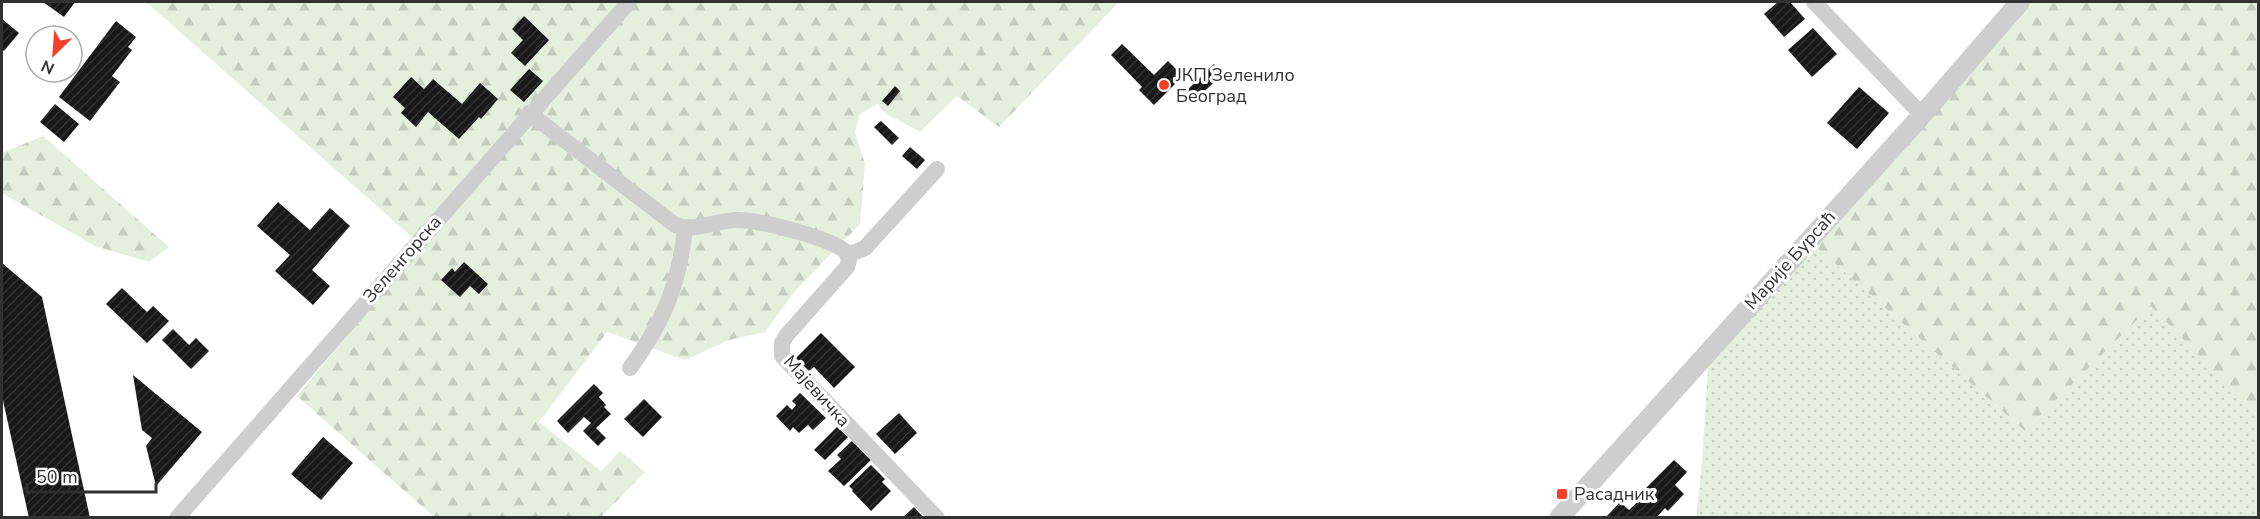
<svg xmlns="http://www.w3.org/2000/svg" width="2260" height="519" viewBox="0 0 2260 519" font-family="'Nunito Sans',sans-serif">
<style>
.grass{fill:url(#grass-dots)}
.forest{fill:url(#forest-firs)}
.building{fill:url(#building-hatch)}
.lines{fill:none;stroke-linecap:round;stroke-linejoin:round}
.minor{stroke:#cecece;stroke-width:16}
.tertiary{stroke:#cecece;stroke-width:20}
.poi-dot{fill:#f63f26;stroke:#fff;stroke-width:2}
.labels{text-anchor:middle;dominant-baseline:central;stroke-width:6;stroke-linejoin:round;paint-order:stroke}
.poi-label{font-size:18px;fill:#313131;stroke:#fff;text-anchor:start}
.street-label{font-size:18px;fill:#313131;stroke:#fff}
</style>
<defs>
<pattern id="grass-dots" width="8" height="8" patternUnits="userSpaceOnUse" patternTransform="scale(1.5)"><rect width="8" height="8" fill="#e4efde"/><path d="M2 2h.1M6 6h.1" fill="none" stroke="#c4cdbf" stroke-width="1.8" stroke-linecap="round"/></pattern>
<pattern id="forest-firs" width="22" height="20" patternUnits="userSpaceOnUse" patternTransform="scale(1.5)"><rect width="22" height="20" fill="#e4efde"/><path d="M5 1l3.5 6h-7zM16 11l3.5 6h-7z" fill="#c4cdbf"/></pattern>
<pattern id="building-hatch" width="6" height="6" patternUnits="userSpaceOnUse" patternTransform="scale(1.5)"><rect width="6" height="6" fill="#181818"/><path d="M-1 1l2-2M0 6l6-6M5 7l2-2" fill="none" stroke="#313131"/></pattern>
</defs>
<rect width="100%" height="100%" fill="#fff"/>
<polygon class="grass" points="1815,246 2025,431 2151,305 2258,416 2258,517 1696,518 1702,464 1708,367"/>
<g class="forest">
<polygon points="146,2 1119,2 999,127 957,96 920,132 887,114 878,104 860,114 855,132 865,164 860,224 794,292 765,332 729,340 685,360 607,332 539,422 601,471 620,451 645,472 600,518 434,517 297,396 422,246"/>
<polygon points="2020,2 2258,2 2258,416 2151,306 2025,431 1815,246"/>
<polygon points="43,136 169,247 149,262 95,246 2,193 2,153"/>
</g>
<g class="building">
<polygon points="43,2 75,2 64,17"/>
<polygon points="1778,2 1790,2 1805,19 1784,37 1764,14"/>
<polygon points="524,16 549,40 525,66 511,53 523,40 512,29"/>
<polygon points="2,19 19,33 4,51 2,49"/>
<polygon points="116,21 136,37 128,47 132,50 112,76 120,82 90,121 59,97"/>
<polygon points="1813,28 1837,54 1812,77 1788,50"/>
<polygon points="1122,44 1154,75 1168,61 1183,76 1154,105 1139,90 1142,87 1111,55"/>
<polygon points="1214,64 1223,74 1193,102 1184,93"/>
<polygon points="529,69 543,81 524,102 510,90"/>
<polygon points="411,77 424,89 433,79 462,104 480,83 498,99 481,119 479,117 459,139 428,112 416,127 401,113 405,108 393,97"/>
<polygon points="895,86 900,91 888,106 882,101"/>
<polygon points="1859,87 1889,113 1857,149 1827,123"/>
<polygon points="55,104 79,124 64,142 40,122"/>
<polygon points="881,121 899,138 892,145 874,127"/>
<polygon points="910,147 925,160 917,169 902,156"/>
<polygon points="278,202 310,230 330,208 350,226 312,270 330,286 313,305 275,271 290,255 257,226"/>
<polygon points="464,262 488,284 479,294 470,286 460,297 441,280 452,268 455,272"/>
<polygon points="2,263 42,297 90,518 29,518 2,396"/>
<polygon points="122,288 147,312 153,306 169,321 147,343 106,304"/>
<polygon points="173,329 189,345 196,338 209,351 191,369 162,340"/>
<polygon points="821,333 855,367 834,388 814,367 809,371 796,358"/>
<polygon points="133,375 202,432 156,486 146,446 152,438 142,430"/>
<polygon points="594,384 603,393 599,397 606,405 604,407 611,414 596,428 606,438 598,446 583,431 591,423 584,417 568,433 557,421"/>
<polygon points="800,393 826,418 813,430 808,425 799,433 793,427 790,431 776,416 787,405 792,410 796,405 792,401"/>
<polygon points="644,399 662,417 643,437 624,419"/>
<polygon points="899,413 917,433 895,454 876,434"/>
<polygon points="837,427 848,437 825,460 814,450"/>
<polygon points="323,437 353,463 321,500 291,474"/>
<polygon points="852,441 871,460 844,486 828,471 841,459 837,455"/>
<polygon points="1674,460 1687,472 1675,485 1684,494 1668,511 1665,508 1656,518 1605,518 1620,502 1629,510 1648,492 1645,489"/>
<polygon points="871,465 885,479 882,482 891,491 871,511 852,491 853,490 849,486"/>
<polygon points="914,507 924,518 902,518"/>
</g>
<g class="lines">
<g class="minor">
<polyline points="1814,2 1922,115"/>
<path d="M529,113L675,225C696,232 714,221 735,220C757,219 831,238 846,252L849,260L847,267L786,336L782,343V356L937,518"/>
<polyline points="848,255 865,248 937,169"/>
<path d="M630,368C664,321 679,285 685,228"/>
<polyline points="177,518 629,2"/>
</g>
<polyline class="tertiary" points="1559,518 1922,115 2020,2"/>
</g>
<g class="poi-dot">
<circle cx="1164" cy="85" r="6"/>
<rect x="1556" y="488" width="12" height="12" rx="3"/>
</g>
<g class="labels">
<g class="poi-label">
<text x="1176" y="75">ЈКП Зеленило<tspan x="1176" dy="21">Београд</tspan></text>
<text x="1574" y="494">Расадник</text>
</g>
<g class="street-label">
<text transform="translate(402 259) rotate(-49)">Зеленгорска</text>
<text transform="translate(1790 260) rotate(-48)">Марије Бурсаћ</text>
<text transform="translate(817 391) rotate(48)">Мајевичка</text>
</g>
</g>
<rect width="2260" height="519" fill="none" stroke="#313131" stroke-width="6"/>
<g transform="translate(54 54) rotate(205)"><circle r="28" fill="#ffffff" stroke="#adadad" stroke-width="1.5"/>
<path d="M0-4.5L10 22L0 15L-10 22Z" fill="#f63f26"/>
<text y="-9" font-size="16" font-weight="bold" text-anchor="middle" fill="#313131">N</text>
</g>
<path d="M27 483v9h129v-9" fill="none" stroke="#313131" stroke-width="3"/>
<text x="36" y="483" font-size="18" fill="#313131" stroke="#ffffff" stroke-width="4.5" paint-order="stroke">50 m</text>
</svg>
